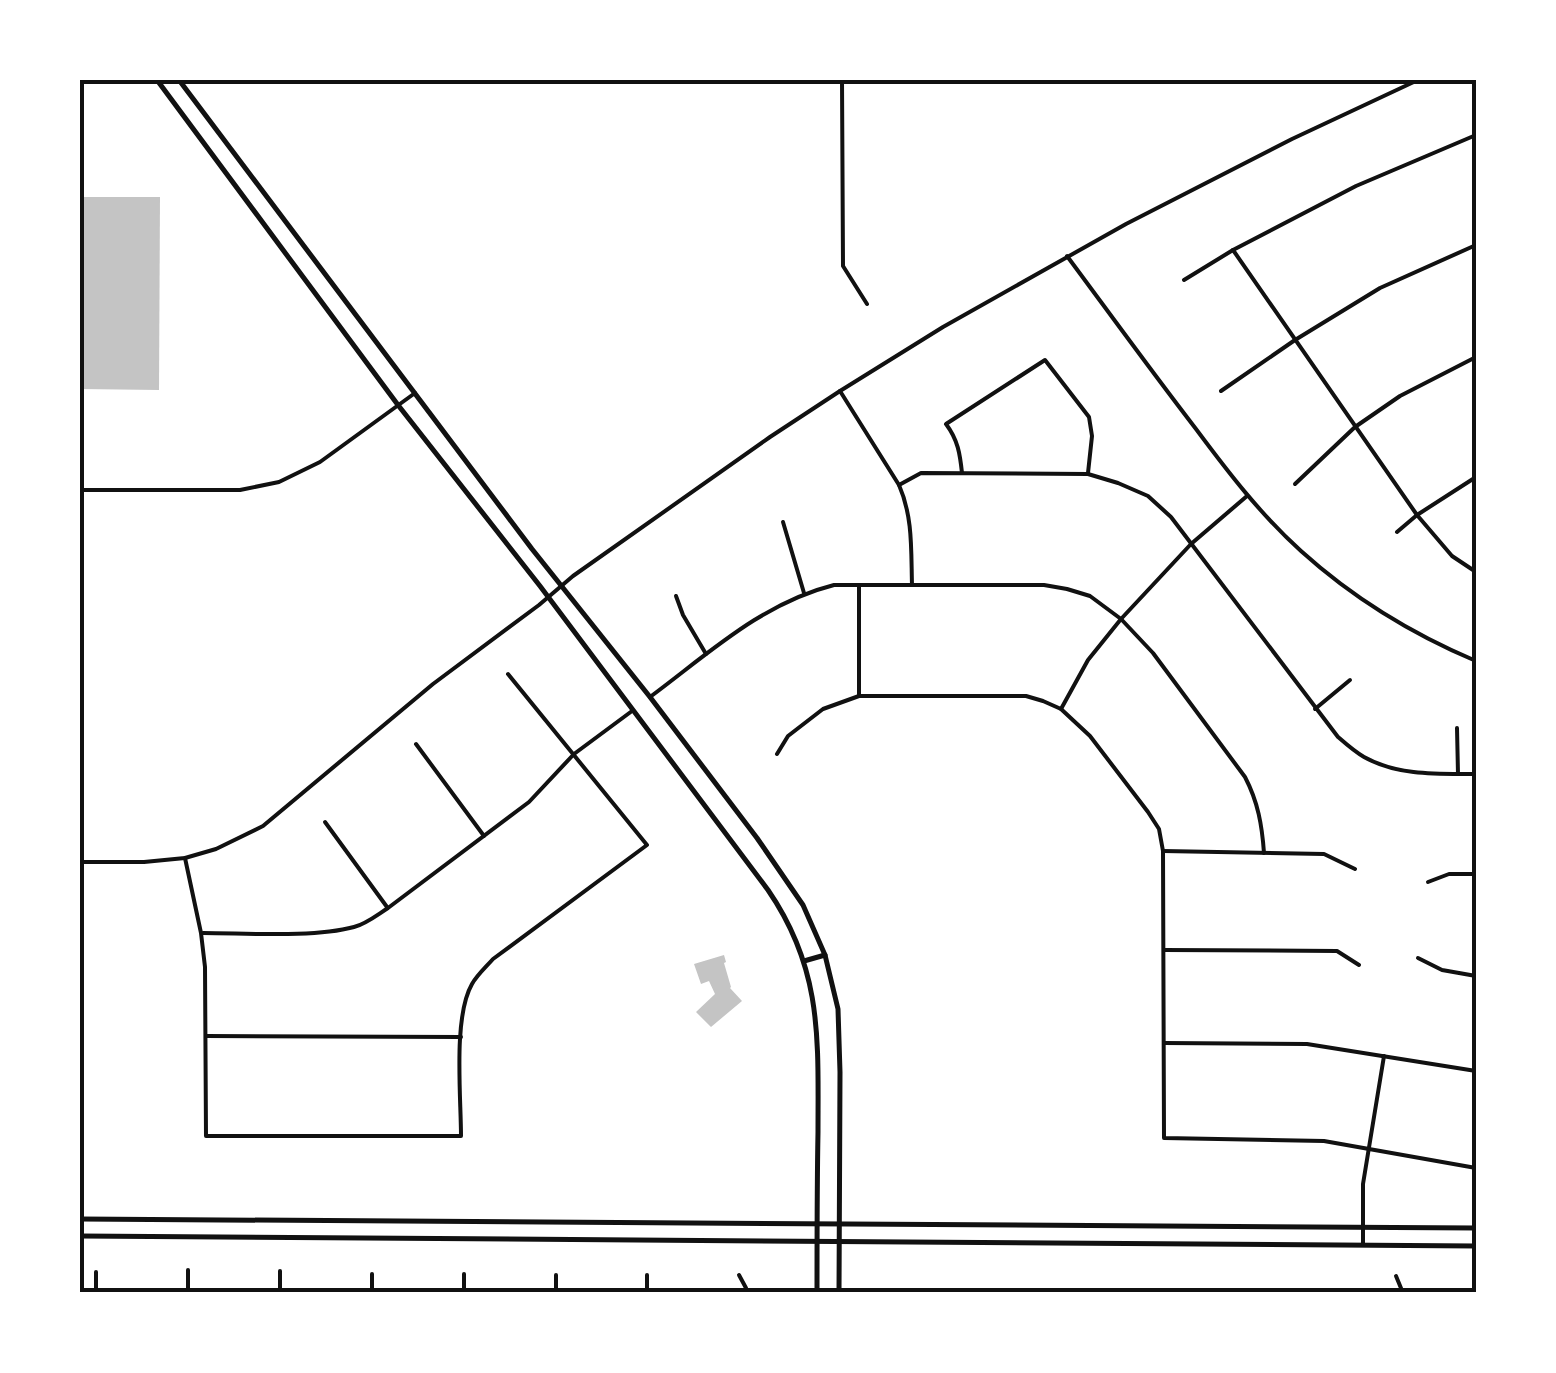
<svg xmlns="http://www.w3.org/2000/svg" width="1556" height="1373" viewBox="0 0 1556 1373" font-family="'Crimson Pro',serif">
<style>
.building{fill:#c4c4c4}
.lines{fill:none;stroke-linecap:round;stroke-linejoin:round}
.minor{stroke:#111;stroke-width:4}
.tertiary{stroke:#111;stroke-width:4}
.secondary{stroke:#111;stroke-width:5}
.primary{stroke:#111;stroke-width:5}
.neatline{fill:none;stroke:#111;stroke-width:4}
</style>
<rect width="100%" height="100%" fill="#fff"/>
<g class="building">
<polygon points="80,197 160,197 159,390 80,389"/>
<polygon points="724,955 726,962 724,963 731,987 730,988 742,1001 711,1027 696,1012 715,994 709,981 701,984 694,964"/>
</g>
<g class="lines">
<g class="minor">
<polyline points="842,80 843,266 867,304"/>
<polyline points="1233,250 1417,515 1452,556 1476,572"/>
<polyline points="1184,280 1233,250 1356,186 1476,135"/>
<path d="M840,391L899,485C913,517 911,550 912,585"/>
<polyline points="1221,391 1295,340 1380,288 1476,245"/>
<path d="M962,473C960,454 958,440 946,424L1045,360L1089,417L1092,436L1088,473"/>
<polyline points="1295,484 1355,427 1400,396 1476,357"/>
<path d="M899,485L921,473L1088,474L1118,483L1148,496L1171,517L1338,737C1346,744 1355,752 1364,757C1398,776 1438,774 1476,774"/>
<polyline points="783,522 804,593"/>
<polyline points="1397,532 1417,515 1476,477"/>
<polyline points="676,596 683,615 706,654"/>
<polyline points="859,696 859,586"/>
<path d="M650,697C708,654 762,603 834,585H1044L1067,589L1090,596L1121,619L1153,653L1245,777C1258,802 1262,825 1264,853"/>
<polyline points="1061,709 1088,660 1121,619 1191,544 1247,496"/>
<polyline points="1315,709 1350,680"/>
<polyline points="1457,728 1458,774"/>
<polyline points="416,744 484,836"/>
<polyline points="777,754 788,736 823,709 859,696 1026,696 1043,701 1061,709 1090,736 1148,812 1159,829 1163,851 1164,1138 1324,1141 1476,1168"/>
<polyline points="325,822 387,907"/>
<polyline points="1163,851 1324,854 1355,869"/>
<path d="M185,858L201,933L205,967L206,1136H461C461,1096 453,1017 472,984C477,975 486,967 493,959L647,845L508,674"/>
<polyline points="1428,882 1449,874 1476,874"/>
<path d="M203,933C246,933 313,938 354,927C366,924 377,915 388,908L529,802L574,754L632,711"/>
<polyline points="1164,950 1337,951 1359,965"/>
<polyline points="1418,958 1442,970 1476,976"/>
<polyline points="206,1036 461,1037"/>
<polyline points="1164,1043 1307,1044 1476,1071"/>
<polyline points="1363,1245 1363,1184 1384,1056"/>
<polyline points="188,1270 188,1293"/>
<polyline points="739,1275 746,1288 746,1293"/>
<polyline points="1396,1276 1403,1293"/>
<polyline points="96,1293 96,1272"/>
<polyline points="280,1293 280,1271"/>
<polyline points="372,1293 372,1274"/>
<polyline points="464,1293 464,1274"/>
<polyline points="556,1293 556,1275"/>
<polyline points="647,1293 647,1275"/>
</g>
<g class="tertiary">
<path d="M1067,256C1110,314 1152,372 1196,429C1228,472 1261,515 1301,551C1353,598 1412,634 1476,661"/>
<polyline points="80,490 240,490 279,482 320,462 415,393"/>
<polyline points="80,862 144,862 185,858 216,849 263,826 433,684 539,605 573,576 770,437 840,391 943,327 1126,224 1292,139 1418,80"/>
</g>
<g class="secondary">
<polyline points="804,961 825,955"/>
<polyline points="80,1219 1476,1228"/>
<polyline points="80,1236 1476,1246"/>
</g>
<g class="primary">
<path d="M157,80L398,405L540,586L768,890C823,970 818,1040 818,1132C817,1186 817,1239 817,1293"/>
<polyline points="179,80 532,549 650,697 757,838 803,905 825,955 838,1009 840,1072 839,1293"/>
</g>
</g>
<rect width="1556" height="1373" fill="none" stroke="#ffffff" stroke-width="165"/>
<rect x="82" y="82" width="1392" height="1208" class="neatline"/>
</svg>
